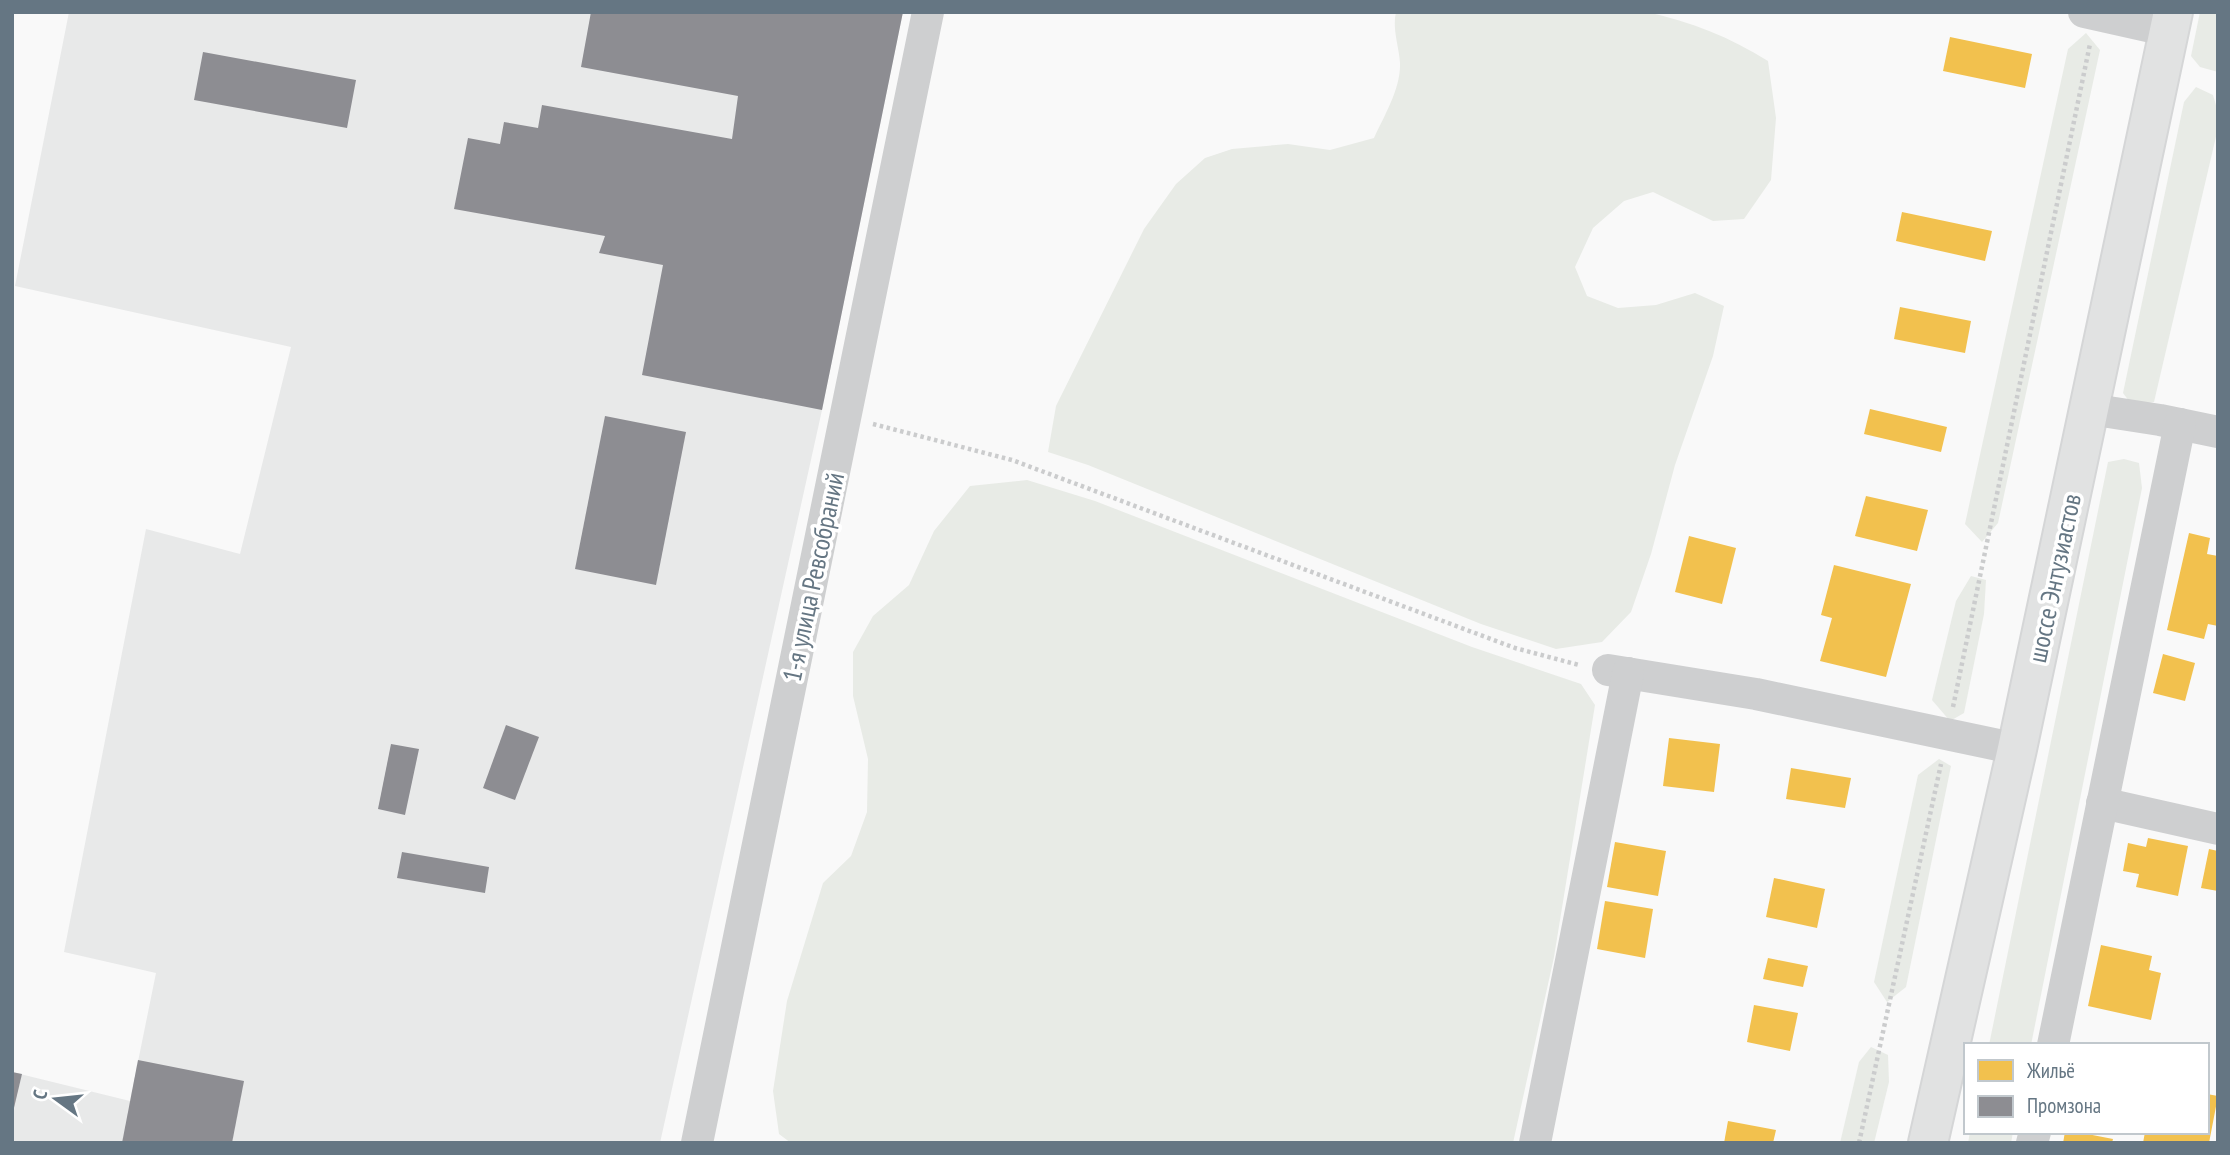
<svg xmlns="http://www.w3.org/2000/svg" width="2230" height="1155" viewBox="0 0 2230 1155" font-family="'PT Sans Narrow',sans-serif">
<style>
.built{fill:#e8e9e9}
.green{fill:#e8ebe6}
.homes{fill:#f2c14e}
.industry{fill:#8d8d92}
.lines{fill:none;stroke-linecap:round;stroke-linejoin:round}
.major-casing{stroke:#d5d6d7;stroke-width:42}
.path{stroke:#cbcccd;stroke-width:4.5;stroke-dasharray:3.5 3.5;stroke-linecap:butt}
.minor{stroke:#cecfd0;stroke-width:32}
.major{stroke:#e1e2e2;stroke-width:38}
.labels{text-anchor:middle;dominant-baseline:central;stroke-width:7;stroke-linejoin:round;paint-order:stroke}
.street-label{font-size:26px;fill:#657683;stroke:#fff}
</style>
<rect width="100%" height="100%" fill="#f9f9f9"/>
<polygon class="built" points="69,12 903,12 822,410 660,1143 12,1143 12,1072 130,1101 156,973 64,952 146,529 240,554 291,347 15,286"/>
<g class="green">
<path d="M1396,12H1647C1691,22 1730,37 1768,61L1776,118L1771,180L1744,219L1713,221L1653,192L1624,201L1593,228L1575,267L1587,296L1618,308L1656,305L1695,293L1724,306L1713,356L1675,465L1651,554L1631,612L1602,642L1556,649L1481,624L1088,465L1048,452L1056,406L1144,229L1176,184L1205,158L1232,149L1288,144L1330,150L1374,138C1384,116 1401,88 1400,63C1399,46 1392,29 1396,12Z"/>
<polygon points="2200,12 2218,12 2218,72 2200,67 2191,56"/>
<polygon points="2086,33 2100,50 1998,523 1982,542 1965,524 2068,49"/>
<polygon points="2196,87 2213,95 2218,112 2218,128 2154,402 2132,405 2123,393 2184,102"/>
<polygon points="2124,459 2139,463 2142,488 2031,1045 1989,1045 2108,462"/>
<polygon points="1027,480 1095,501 1472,647 1581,684 1595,705 1554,957 1513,1143 791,1143 779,1134 773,1091 787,1001 823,883 851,856 867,812 868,759 853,696 853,652 873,616 909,585 934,531 970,486"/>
<polygon points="1971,576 1986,580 1984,614 1964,713 1950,721 1932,700 1956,601"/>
<polygon points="1939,759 1951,766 1906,987 1887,1002 1874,982 1918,775"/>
<polygon points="1871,1047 1888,1055 1889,1082 1874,1143 1840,1143 1859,1062"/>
<polygon points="1970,1132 2013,1132 2011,1143 1968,1143"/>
</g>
<g class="homes">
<polygon points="1950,37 2032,54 2025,88 1943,71"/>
<polygon points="1902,212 1992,231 1985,261 1896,241"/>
<polygon points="1900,307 1971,321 1965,353 1894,339"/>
<polygon points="1870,409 1947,427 1941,452 1864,434"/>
<polygon points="1866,496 1928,510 1917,551 1855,536"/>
<polygon points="2189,533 2210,538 2207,554 2218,556 2218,626 2208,624 2204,639 2167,630"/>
<polygon points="1689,536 1736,548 1722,604 1675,592"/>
<polygon points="1834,565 1911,584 1886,677 1820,661 1832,618 1821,615"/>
<polygon points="2163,654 2195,663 2185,701 2153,693"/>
<polygon points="1669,738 1720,744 1714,792 1663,786"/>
<polygon points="1791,768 1851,778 1845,808 1786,799"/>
<polygon points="2148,838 2188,846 2178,896 2136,887 2139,874 2123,871 2128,843 2146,847"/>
<polygon points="1615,842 1666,851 1658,896 1607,887"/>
<polygon points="2209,849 2218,851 2218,891 2201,888"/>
<polygon points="1774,878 1825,889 1817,928 1766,917"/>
<polygon points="1605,901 1653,909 1645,958 1597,949"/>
<polygon points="2101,945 2152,956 2149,970 2161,973 2151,1020 2088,1006"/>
<polygon points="1768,958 1808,966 1803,987 1763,979"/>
<polygon points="1754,1005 1798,1013 1790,1051 1747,1042"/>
<polygon points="2207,1094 2218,1096 2209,1143 2143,1143 2145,1132 2207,1132"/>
<polygon points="1728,1121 1776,1130 1773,1143 1724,1143"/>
<polygon points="2065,1132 2077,1132 2113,1139 2112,1143 2063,1143"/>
</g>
<g class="industry">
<polygon points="591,12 903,12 822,410 642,375 663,265 599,253 605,236 454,209 468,138 500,144 504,122 538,128 542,105 732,139 738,96 581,67"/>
<polygon points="203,52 356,80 347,128 194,100"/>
<polygon points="605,416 686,432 656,585 575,569"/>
<polygon points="506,725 539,737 515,800 483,788"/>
<polygon points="391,744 419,749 405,815 378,809"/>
<polygon points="402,852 489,867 485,893 397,878"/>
<polygon points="138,1060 244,1081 232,1143 122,1143"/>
<polygon points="12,1072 22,1074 13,1112 12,1112"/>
</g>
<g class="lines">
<defs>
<polyline id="major" points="1928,1143 2017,749 2173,12"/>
</defs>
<use href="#major" class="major-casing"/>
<g class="path">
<polyline points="873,424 1012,460 1515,648 1579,665"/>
<polyline points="1953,707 2090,44"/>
<polyline points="1859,1143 1941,764"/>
</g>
<g class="minor">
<polyline points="2084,12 2169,31"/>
<polyline points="2089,409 2160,420 2218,432"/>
<polyline points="1608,670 1756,694 2017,749"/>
<polyline points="2102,803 2218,829"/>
<polyline points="2053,1045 2180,424"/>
<polyline points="697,1143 928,12"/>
<polyline points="1535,1143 1628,673"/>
<polyline points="2032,1143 2035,1132"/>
</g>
<use href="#major" class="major"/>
</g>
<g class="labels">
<g class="street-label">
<text transform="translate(813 577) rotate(-78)">1-я улица Ревсобраний</text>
<text transform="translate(2054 578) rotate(-78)">шоссе Энтузиастов</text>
</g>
</g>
<rect width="2230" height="1155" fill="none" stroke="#657683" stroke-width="28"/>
<rect x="1964" y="1043" width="245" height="91" fill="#ffffff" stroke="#c1c8cd" stroke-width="2"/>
<rect x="1978" y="1060" width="35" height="21" fill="#f2c14e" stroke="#c1c8cd" stroke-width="2"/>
<text x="2027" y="1078" font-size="21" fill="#657683">Жильё</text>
<rect x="1978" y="1096" width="35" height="21" fill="#8d8d92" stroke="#c1c8cd" stroke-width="2"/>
<text x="2027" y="1113" font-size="21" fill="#657683">Промзона</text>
<g transform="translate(56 1099) rotate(285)" stroke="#ffffff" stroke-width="5" paint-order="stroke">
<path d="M0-5L12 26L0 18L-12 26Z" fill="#657683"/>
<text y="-10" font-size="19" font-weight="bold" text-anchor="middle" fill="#657683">С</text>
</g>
</svg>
